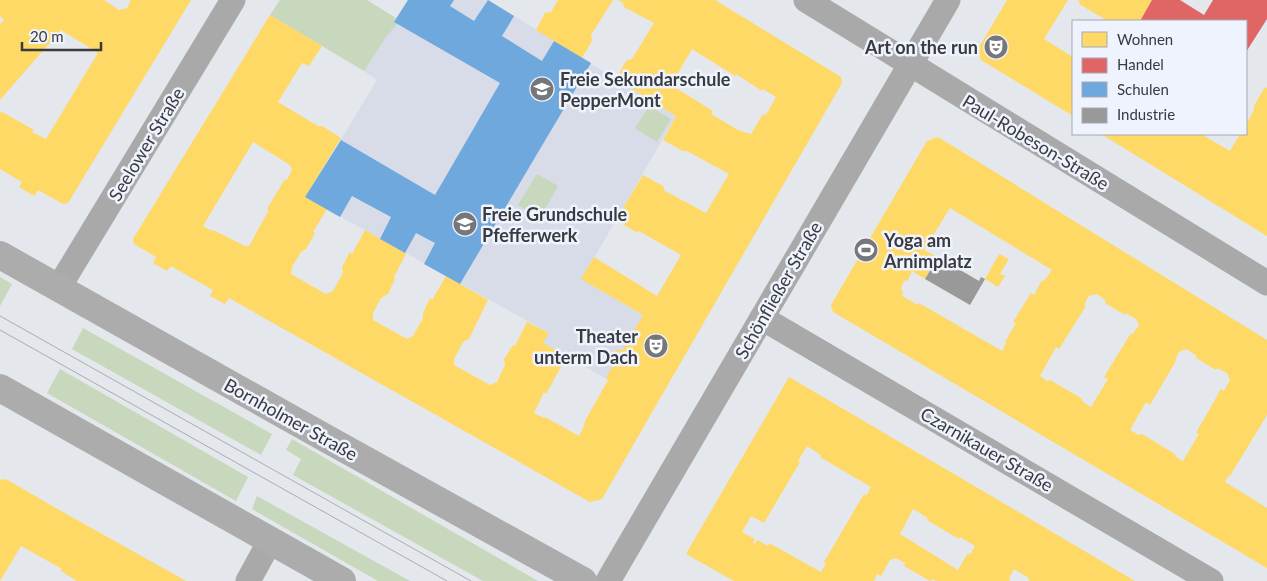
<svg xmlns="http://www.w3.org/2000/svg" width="1267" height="581" viewBox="0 0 1267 581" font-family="Lato,sans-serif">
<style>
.built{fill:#d7dce8}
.green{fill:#c7d8bc}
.homes{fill:#ffd966;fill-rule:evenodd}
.shops{fill:#e06666}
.schools{fill:#6fa8dc}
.industry{fill:#999}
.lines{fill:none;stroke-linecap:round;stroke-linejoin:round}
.minor{stroke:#a9a9a9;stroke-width:25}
.primary{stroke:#acacac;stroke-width:28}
.tram{stroke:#acacae;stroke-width:1}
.labels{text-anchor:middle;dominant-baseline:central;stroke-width:5;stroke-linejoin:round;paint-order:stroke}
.poi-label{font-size:18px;font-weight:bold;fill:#393b3f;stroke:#eff3fe;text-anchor:start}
.street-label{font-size:18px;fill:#393b3f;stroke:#eff3fe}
</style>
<rect width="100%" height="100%" fill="#e4e7ec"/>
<polygon class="built" points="408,0 488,0 676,116 582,279 691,344 655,406 543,343 549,333 327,209 328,161 377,80 364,71 386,36 396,24 394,22"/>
<g class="green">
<polygon points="280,0 367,0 396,18 394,22 397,24 386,37 364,71 270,15"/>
<polygon points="649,106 671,119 657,142 635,128"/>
<polygon points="537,174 558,186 540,218 518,205"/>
<polygon points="0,277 12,284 0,306"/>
<polygon points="83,328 272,434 261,455 72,349"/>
<polygon points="60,369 248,477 236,501 47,393"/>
<polygon points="292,439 538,581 483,581 293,475 301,459 286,450"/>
<polygon points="257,496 410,581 378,581 252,509"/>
</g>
<g class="homes">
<polygon points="0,0 104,0 119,10 127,8 131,0 191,0 68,203 63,204 38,190 34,196 19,187 22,182 0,169 0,113 2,112 34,130 32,132 46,139 98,53 61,30 0,100 0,24 4,20 0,16"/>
<polygon points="558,0 613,0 591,35 592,41 582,58 536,30 545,13 551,12"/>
<path d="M618,0H715L841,77L842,83L602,499L590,502L229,298L225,304L210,296L213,290L171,266L167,271L153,263L156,257L134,244L133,239L270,15L322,46L309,66L302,63L278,102L318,126H322L341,138L305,197L327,209L313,232L315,233L306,249L301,252L292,267L291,274L326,294L333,291L343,273L342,267L350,252L352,254L365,230L406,254L394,277L395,279L388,294L381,298L373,313V320L407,339L413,336L423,318V313L430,298L432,300L446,276L488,300L469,339L463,342L454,359V365L490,385L497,382L505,365L504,359L513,345L515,346L527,322L549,333L543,343L567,356L546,394L544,392L534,413L544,418L545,417L579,436L585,424L584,423L608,380L606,378L615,362L612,357L613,352L617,350H623L643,315L581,279L594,257L657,296L681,255L639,231L636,232L616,220L643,175L663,186L665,191L706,213L729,174L687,151H683L663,140L676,116L616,79L626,61L632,59L654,23L624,7L623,3ZM692,49L735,76L736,74L762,91L763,89L776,97L766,115L763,114L751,134L738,130L711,114L713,111L671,85ZM253,142L290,165L292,170L287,180L285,179L267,209L269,210L249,246H245L213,230L212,231L203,226Z"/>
<polygon points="1007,0 1068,0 1044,39 1073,57 1073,116 981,60 978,49"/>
<polygon points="1077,0 1152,0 1140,21 1108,21 1079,4 1080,2"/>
<polygon points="1265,87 1267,88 1267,236 1101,134 1201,134 1230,151 1240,134 1246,134 1246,125 1254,110 1254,106"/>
<path d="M938,137L1267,340V415L1230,476L1229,475L1225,482L1267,508V568L833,312L831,305L927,141ZM950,208L1052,270L1044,281L1042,280L1034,295L1031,293L1013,322L1016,323L1005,342L1006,343L1002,351L919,303L918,305L902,296L903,293L901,288L904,281L908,280L912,271L925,279L937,257L924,250ZM1097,294L1106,301L1105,303L1125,315L1126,313L1136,319L1139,325L1132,335L1131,333L1104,377L1108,379L1091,407L1083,402L1081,398L1050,380L1047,381L1040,376L1056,347L1059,349L1086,306L1084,305L1089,296ZM1186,349L1197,356L1196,358L1216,370L1217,368L1227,373L1230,380L1224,391L1221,389L1196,433L1199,434L1183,461L1176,457L1175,454L1142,434L1139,435L1130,430L1146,402L1150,405L1176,361L1175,360L1179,352Z"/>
<polygon points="999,254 1009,259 1000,274 1005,276 998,287 985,279"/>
<path d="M789,377L988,494L1135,581H1030L1028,580L1029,578L1014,569L1009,578L1011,579L1009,581H936L933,579L930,581L904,566L905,563L896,558L890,560L881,576L877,574L874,581H734L686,554ZM807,446L821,455L820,457L871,487L866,496L864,494L824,562L826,564L821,572L769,543L768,546L757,540L755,544L753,543L755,539L742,532L751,516L764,523L800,462L798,461ZM913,509L928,518L927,520L959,539L960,537L975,546L970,555L968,553L958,570L900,534Z"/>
<polygon points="6,479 54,507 186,581 77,581 61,571 62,569 21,546 0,581 0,480"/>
</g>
<polygon class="shops" points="1152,0 1180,0 1204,15 1213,0 1267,0 1267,19 1246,52 1246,21 1140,21"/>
<polygon class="schools" points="408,0 454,0 450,6 474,21 488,0 514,16 502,36 542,61 554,41 591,63 460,284 424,264 435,243 416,233 405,253 380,239 391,217 352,196 340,217 305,197 341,140 435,195 500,83 394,22"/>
<polygon class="industry" points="938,257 979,281 981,277 985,279 970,305 925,279"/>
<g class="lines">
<g class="minor">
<polyline points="806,0 1267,283"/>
<polyline points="59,287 233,0"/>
<polyline points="762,318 1211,581"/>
<polyline points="248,581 270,541"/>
<polyline points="608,581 948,0"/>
</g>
<g class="primary">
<polyline points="0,255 329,440 583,581"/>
<polyline points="0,388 342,581"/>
</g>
<g class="tram">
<polyline points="0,316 471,581"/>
<polyline points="0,330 447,581"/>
</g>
</g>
<defs>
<symbol id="theatre-disc" viewBox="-11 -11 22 22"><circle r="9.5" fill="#75777c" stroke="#eff3fe"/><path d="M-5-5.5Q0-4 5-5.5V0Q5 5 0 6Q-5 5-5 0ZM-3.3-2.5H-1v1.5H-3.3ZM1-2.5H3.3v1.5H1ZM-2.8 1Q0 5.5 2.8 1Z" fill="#fff"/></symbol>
<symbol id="school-disc" viewBox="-11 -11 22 22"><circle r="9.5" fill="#75777c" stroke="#eff3fe"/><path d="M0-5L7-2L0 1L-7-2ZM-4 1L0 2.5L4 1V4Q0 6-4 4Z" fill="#fff"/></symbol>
<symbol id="stadium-disc" viewBox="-11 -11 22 22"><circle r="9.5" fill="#75777c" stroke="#eff3fe"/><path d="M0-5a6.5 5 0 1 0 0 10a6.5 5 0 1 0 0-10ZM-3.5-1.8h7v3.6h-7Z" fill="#fff"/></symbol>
</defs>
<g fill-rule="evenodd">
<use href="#theatre-disc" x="982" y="33" width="28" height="28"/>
<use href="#school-disc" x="528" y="75" width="28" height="28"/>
<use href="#school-disc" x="451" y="210" width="28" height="28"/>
<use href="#stadium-disc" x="852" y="236" width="28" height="28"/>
<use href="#theatre-disc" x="642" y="332" width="28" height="28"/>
</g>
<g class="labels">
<g class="poi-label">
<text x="978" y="47" text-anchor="end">Art on the run</text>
<text x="560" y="79">Freie Sekundarschule<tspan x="560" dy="21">PepperMont</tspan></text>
<text x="482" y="214">Freie Grundschule<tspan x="482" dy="21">Pfefferwerk</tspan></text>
<text x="884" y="240">Yoga am<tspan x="884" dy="21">Arnimplatz</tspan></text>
<text x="638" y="336" text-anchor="end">Theater<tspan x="638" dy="21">unterm Dach</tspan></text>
</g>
<g class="street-label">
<text transform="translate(1036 142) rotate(31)">Paul-Robeson-Straße</text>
<text transform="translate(146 144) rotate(-59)">Seelower Straße</text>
<text transform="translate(778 290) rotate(-60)">Schönfließer Straße</text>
<text transform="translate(291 419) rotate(29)">Bornholmer Straße</text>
<text transform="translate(987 449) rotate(30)">Czarnikauer Straße</text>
</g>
</g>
<rect x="1072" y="20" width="175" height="115" fill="#eff3fe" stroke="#a6a9b2"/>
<rect x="1082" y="32" width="25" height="15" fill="#ffd966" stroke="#a6a9b2"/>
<text x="1117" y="45" font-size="15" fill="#393b3f">Wohnen</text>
<rect x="1082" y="58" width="25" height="15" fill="#e06666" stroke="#a6a9b2"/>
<text x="1117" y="70" font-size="15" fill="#393b3f">Handel</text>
<rect x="1082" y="82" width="25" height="15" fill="#6fa8dc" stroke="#a6a9b2"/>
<text x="1117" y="95" font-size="15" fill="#393b3f">Schulen</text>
<rect x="1082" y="108" width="25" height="15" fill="#999999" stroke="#a6a9b2"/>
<text x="1117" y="120" font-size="15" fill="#393b3f">Industrie</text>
<path d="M22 42v8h79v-8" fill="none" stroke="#393b3f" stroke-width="2.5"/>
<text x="30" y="42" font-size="15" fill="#393b3f" stroke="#eff3fe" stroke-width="4" paint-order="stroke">20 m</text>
</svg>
